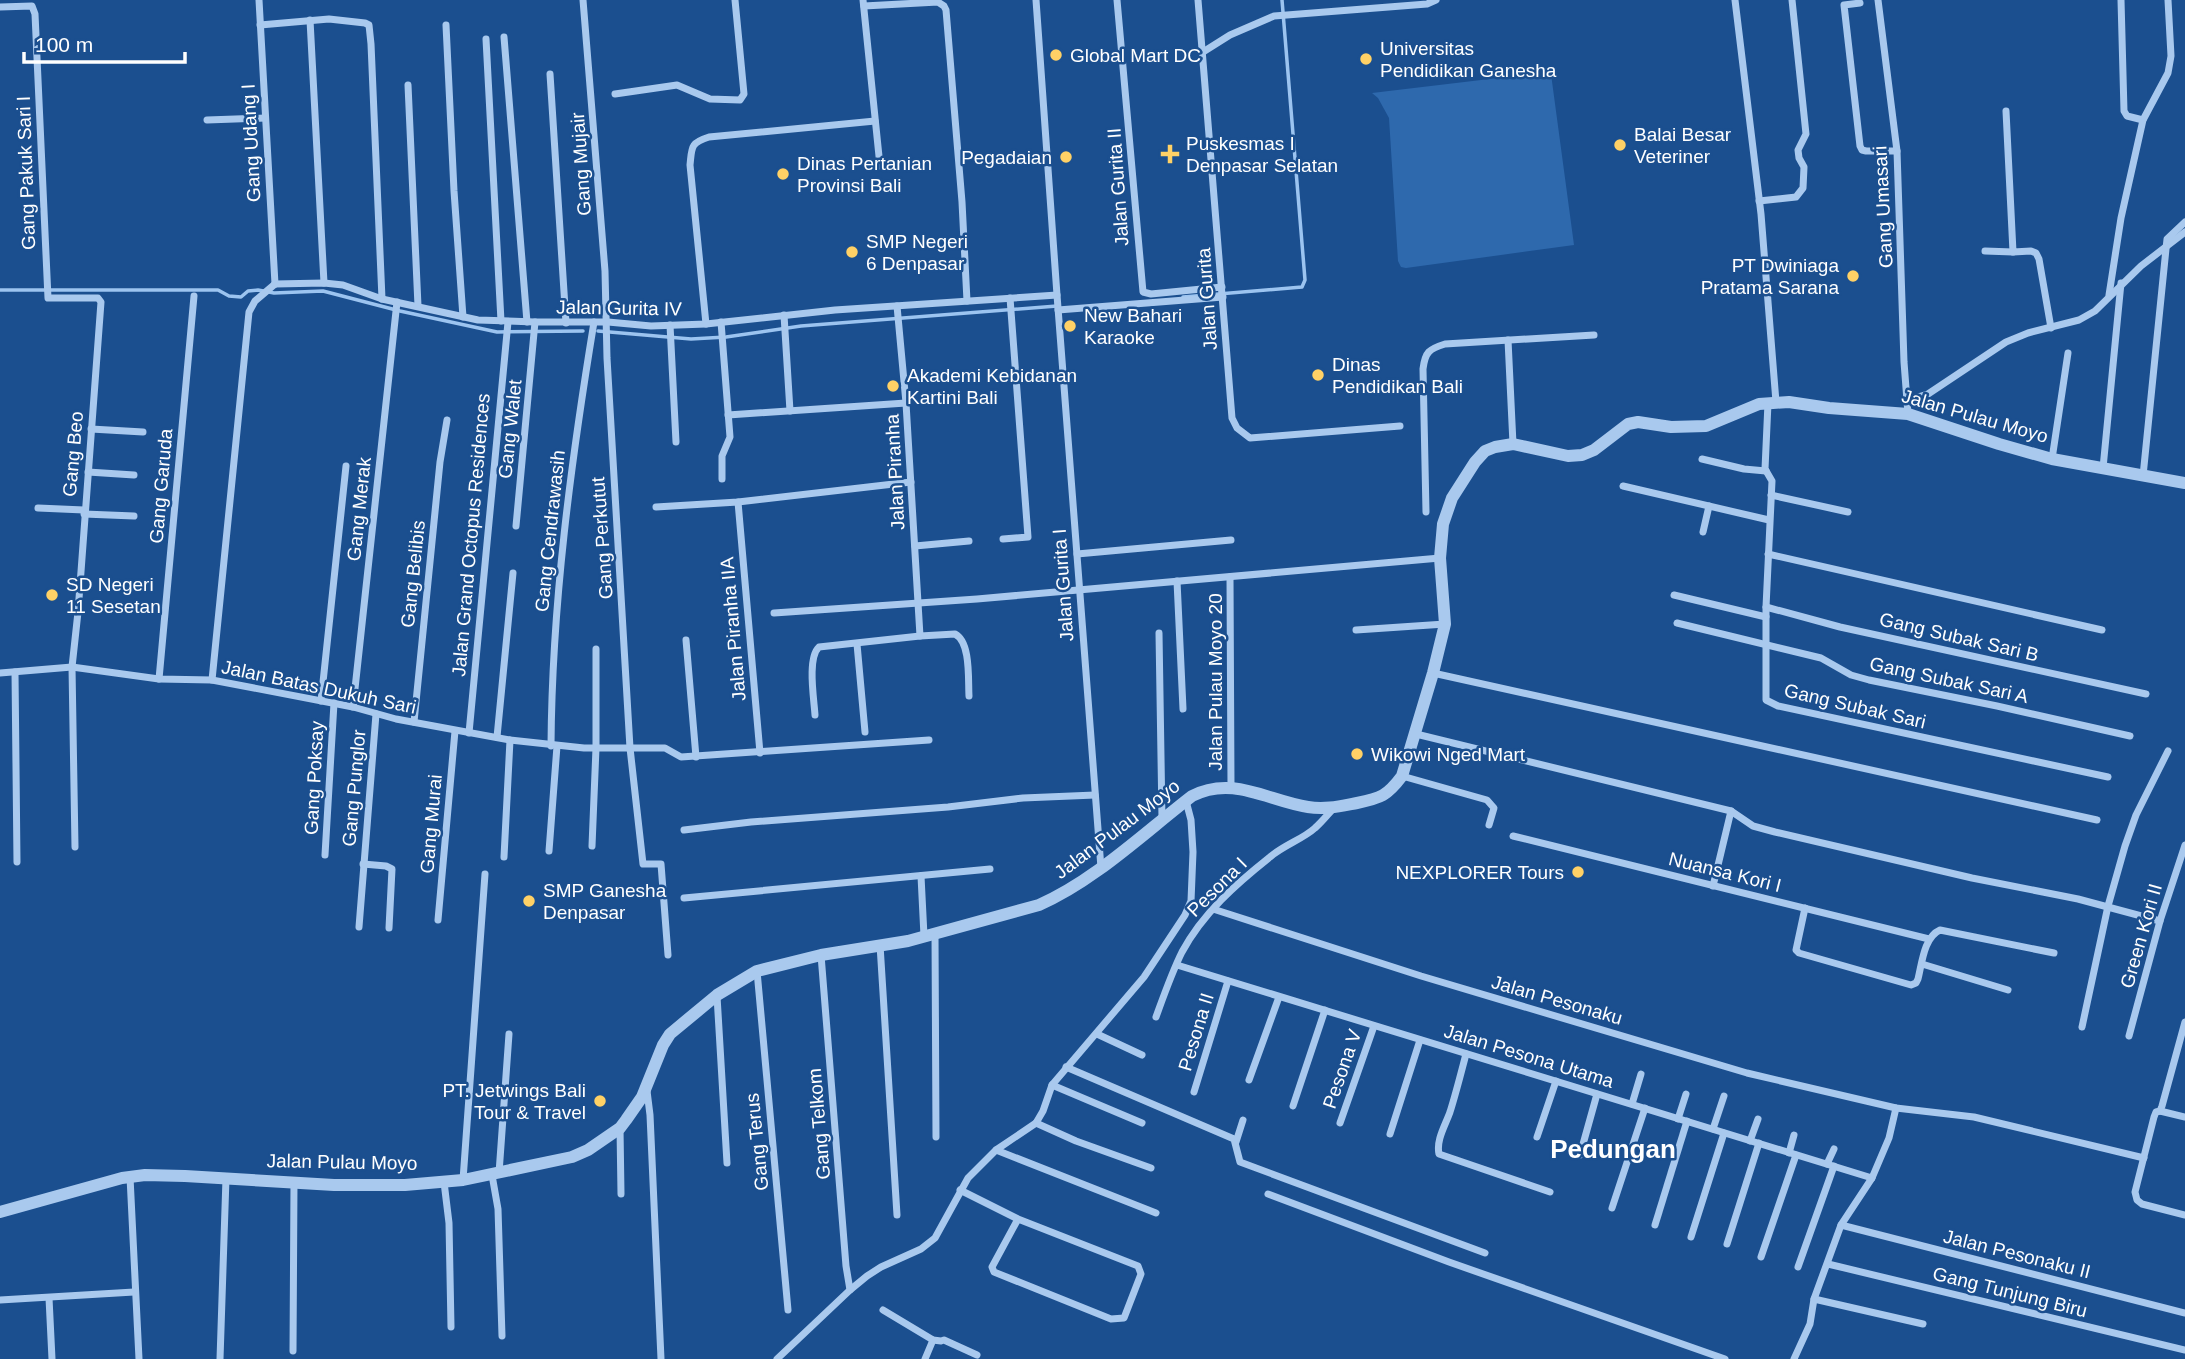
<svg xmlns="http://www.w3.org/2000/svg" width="2185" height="1359" viewBox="0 0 2185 1359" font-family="Helvetica,sans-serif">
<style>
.green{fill:#2e69ad}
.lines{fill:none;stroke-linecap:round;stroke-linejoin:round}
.stream{stroke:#9cc4f0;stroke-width:3.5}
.minor{stroke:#a9c9ee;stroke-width:7}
.tertiary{stroke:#a9c9ee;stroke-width:12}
.poi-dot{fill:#ffd166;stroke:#1b4f8f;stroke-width:2.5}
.labels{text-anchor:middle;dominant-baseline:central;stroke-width:5;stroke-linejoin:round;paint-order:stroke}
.poi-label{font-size:19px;fill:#fff;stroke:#1b4f8f;text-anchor:start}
.street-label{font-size:19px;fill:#fff;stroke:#1b4f8f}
.district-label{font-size:26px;font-weight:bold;fill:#fff;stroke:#1b4f8f}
</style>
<rect width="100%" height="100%" fill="#1b4f8f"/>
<polygon class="green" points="1551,74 1574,245 1406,268 1401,267 1398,261 1389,118 1378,98 1372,93 1523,75 1524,78"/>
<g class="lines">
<g class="stream">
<polyline points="0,290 218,290 229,296 241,297 248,291 258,290 274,293 323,291 400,311 497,332 583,331"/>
<polyline points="1183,297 1302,287 1305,280 1282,0"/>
<polyline points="598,331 691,339 726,337 801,326 1057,306"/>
</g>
<g class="minor">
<polyline points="259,0 275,284"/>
<polyline points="583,0 605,271 607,358 630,748 643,864 661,864 668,955"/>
<polyline points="863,0 880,166"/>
<polyline points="1036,0 1057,295"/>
<polyline points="1117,0 1143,292 1151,294 1222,287"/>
<polyline points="1198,0 1232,418 1237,428 1250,438 1400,426"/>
<polyline points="1735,0 1761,214 1776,402"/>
<polyline points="1878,0 1897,151 1904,362 1908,414"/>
<polyline points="2121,0 2124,111 2127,116 2143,120"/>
<polyline points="1860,3 1844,5 1860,146 1862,150 1866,151 1897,151"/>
<polyline points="864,6 938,2 944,6 946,10 962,202 967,301"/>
<polyline points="0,7 32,6 35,14 48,298 98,298 101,302 78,612 72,667 75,847"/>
<polyline points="310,20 324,283"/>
<polyline points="260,25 329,19 365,23 369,25 371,44 382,299"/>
<polyline points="446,25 454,191 463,317"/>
<polyline points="504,37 527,322"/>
<polyline points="486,39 501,321"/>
<polyline points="1203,52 1230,35 1274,16 1427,4 1436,0"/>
<polyline points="550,74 566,323"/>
<polyline points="408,85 418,306"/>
<polyline points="615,94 677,85 710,99 740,100 744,94 735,0"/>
<polyline points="2006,111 2013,252 2031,251 2036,253 2039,259 2051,328"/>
<polyline points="207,120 265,118"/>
<polyline points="1759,201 1796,197 1803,188 1804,167 1799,158 1798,150 1806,134 1792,0"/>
<polyline points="1985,251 2013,252"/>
<polyline points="275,284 324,283 343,285 382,299 478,320 535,322 608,322 651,326 706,324 835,310 1057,295 1101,868"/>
<polyline points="2109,295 2121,218 2143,120 2168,73 2171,56 2168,0"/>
<polyline points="897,306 906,403 920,636"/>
<polyline points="1058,310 1223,297"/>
<polyline points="784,315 790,411"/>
<polyline points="721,322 730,437 722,456 722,479"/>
<path d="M706,324L690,165C692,147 690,143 709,137L875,121"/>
<polyline points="670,325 676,442"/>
<polyline points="1508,340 1513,444"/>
<polyline points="1907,400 1928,394 2006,342 2028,333 2079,320 2095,311 2141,266 2185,232"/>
<polyline points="1768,403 1765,469 1772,481 1766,607 1766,700 1778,706 2108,777"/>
<polyline points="728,415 906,403"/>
<polyline points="91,429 143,432"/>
<polyline points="1702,459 1744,469 1766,471"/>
<polyline points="2052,459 2068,353"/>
<polyline points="2103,468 2121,283"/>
<polyline points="88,472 134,475"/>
<polyline points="2143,476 2167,239 2185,222"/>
<polyline points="1623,486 1769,520"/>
<polyline points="1771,495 1848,512"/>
<polyline points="738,502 760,753"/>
<polyline points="656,507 738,502 911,482"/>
<polyline points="38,508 84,510"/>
<path d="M1426,512L1423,369C1425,352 1429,349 1445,344L1594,335"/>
<polyline points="84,514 134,516"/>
<polyline points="516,526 535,322"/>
<polyline points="1703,532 1709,506"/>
<polyline points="1003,539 1028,537 1010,298"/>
<polyline points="915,546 969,541"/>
<polyline points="1077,554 1231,540"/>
<polyline points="1768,554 2102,630"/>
<polyline points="1230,577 1231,786"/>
<polyline points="1177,581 1183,709"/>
<polyline points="1674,595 1766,617"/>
<polyline points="1766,607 1840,627 2146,694"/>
<polyline points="774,613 977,599 1440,558"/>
<polyline points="1677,623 1821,658 1851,675 1869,680 1997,706 2130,736"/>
<polyline points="1356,630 1445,624"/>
<polyline points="1159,633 1162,819"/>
<polyline points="686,640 696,757"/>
<polyline points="857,644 865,732"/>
<polyline points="15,672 17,862"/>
<polyline points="0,673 72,667 159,679 212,680 353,707 396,719 510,740 584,748 665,748 681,757 929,740"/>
<polyline points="1433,673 2097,820"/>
<polyline points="159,679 194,296"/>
<polyline points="212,680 249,312 255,301 275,284"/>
<polyline points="321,701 346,466"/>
<polyline points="353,707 397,302"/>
<path d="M815,715C814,699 807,658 819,647L920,636L955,634C971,642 968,680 969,696"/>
<polyline points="414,722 440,462 447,420"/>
<polyline points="469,733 508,322"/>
<polyline points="1416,734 1731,811 1753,826 1775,832 1972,878 2078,899 2160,921"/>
<polyline points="497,737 513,573"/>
<path d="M551,746C552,603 571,462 594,322"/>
<polyline points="1402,776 1487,800 1494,808 1489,825"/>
<polyline points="684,830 751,822 948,807 1023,798 1095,795"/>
<polyline points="1513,836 1929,939"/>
<polyline points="592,846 596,748 596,649"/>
<polyline points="549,851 557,746"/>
<polyline points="325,855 334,703"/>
<polyline points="504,857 510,740"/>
<polyline points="363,864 386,866 392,869 389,928"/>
<polyline points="921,876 924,936"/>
<polyline points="1713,886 1731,811"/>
<polyline points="684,898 990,869"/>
<path d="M1805,908L1796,950L1799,953L1911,985L1916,983L1918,979C1922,963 1924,937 1940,930L2054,953"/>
<polyline points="1213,909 1421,976 1747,1073 1896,1108 1974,1117 2144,1158"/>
<polyline points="438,920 455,731"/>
<polyline points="359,927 376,714"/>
<polyline points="935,933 936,1137"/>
<polyline points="880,945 897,1215"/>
<polyline points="821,955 846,1266 850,1290"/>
<polyline points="1922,964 2008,990"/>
<polyline points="1177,965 1872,1178"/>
<polyline points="757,971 788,1310"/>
<polyline points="717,996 727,1163"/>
<path d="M1156,1017C1164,995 1172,972 1182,952C1203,913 1236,884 1270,857C1284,845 1303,839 1315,828C1322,822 1328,814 1334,808"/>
<polyline points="2185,1022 2162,1106 2160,1111 2156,1112 2154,1117 2135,1192 2137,1200 2142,1204 2185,1215"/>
<polyline points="2082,1027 2108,906 2125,846 2136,815 2168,751"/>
<polyline points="1097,1034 1142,1055"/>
<polyline points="2129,1036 2160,921 2185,845"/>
<path d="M1466,1054C1461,1073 1456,1093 1450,1112C1445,1126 1436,1140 1439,1154L1550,1192"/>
<polyline points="1066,1067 1234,1139 1240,1162 1485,1253"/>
<polyline points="1249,1080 1279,997"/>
<polyline points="1052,1085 1142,1123"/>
<polyline points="647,1091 650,1115 661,1359"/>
<polyline points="1194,1092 1228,981"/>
<polyline points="1632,1104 1641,1074"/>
<polyline points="1293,1106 1325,1010"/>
<polyline points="2160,1111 2185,1117"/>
<polyline points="1678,1119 1686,1094"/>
<polyline points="1036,1123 1076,1141 1151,1168"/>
<polyline points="1340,1123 1374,1026"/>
<polyline points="620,1128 621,1194"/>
<polyline points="1713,1129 1724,1096"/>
<polyline points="1390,1134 1420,1040"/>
<polyline points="1537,1137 1556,1081"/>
<polyline points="1750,1141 1758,1119"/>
<polyline points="1236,1142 1243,1120"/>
<polyline points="996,1150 1156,1213"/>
<polyline points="1789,1153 1794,1135"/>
<polyline points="1580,1155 1597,1094"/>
<polyline points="1827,1164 1834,1149"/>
<polyline points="499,1173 509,1034"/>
<polyline points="492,1175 498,1209 502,1336"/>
<polyline points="130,1177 139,1359"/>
<polyline points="463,1180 485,874"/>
<polyline points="444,1182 449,1223 451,1327"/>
<polyline points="960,1190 1018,1219 1138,1266 1141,1274 1124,1318 1111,1319 994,1272 992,1267 1018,1219"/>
<polyline points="1268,1194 1449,1262 1725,1359"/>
<polyline points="1612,1208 1645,1108"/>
<polyline points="1655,1225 1687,1121"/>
<polyline points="1841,1225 2185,1313"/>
<polyline points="1691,1237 1724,1133"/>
<polyline points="1727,1244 1759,1143"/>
<polyline points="1761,1257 1796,1155"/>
<polyline points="1828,1264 2185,1350"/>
<polyline points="1798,1267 1834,1166"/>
<polyline points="49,1298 52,1359"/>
<polyline points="1814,1299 1923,1324"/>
<polyline points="0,1300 134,1292"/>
<polyline points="883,1310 933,1340 941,1341 944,1340 977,1355"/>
<polyline points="293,1351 294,1183"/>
<polyline points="220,1359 226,1178"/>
<polyline points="777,1359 850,1290 867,1276 881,1267 921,1249 935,1238 968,1178 996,1150 1036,1123 1043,1111 1052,1085 1144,977 1185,915 1191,901 1193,852 1191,820 1186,801"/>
<polyline points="925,1359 933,1340"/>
<polyline points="1794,1359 1810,1324 1814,1299 1841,1225 1872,1178 1889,1138 1896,1108"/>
</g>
<path class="tertiary" d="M0,1212L122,1178L145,1175L185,1176L334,1185H405L463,1180L572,1157L588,1150L620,1128L626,1120L642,1097L663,1045L670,1034L717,995L757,971L821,955L908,941L1039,905C1094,881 1144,833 1192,796C1233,775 1268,801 1308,807C1325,810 1341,806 1357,803C1381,798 1387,796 1402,776L1433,673L1445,624L1440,558L1443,524L1452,498L1475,462L1485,451L1495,447L1513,444L1568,456L1582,455L1594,450L1628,424L1638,422L1671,427L1706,426L1759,404L1789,402L1829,408L1908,414L1999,444L2052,459L2185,483"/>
</g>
<g class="poi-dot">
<circle cx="1056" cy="55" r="7"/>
<circle cx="1366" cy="59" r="7"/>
<circle cx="1620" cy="145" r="7"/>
<path d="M1166.5 143.5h7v7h7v7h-7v7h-7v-7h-7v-7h7z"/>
<circle cx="1066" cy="157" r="7"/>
<circle cx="783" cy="174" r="7"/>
<circle cx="852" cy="252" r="7"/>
<circle cx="1853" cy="276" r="7"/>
<circle cx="1070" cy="326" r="7"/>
<circle cx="1318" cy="375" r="7"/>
<circle cx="893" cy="386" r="7"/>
<circle cx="52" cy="595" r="7"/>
<circle cx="1357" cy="754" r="7"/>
<circle cx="1578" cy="872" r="7"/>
<circle cx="529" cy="901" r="7"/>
<circle cx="600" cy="1101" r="7"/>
</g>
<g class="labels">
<g class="poi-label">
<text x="1380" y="48">Universitas<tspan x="1380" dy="22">Pendidikan Ganesha</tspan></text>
<text x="1070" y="55">Global Mart DC</text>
<text x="1634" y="134">Balai Besar<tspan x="1634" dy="22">Veteriner</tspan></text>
<text x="1186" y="143">Puskesmas I<tspan x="1186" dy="22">Denpasar Selatan</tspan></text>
<text x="1052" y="157" text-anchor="end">Pegadaian</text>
<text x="797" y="163">Dinas Pertanian<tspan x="797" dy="22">Provinsi Bali</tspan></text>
<text x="866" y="241">SMP Negeri<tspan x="866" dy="22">6 Denpasar</tspan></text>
<text x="1839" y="265" text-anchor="end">PT Dwiniaga<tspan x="1839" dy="22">Pratama Sarana</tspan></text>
<text x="1084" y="315">New Bahari<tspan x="1084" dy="22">Karaoke</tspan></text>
<text x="1332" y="364">Dinas<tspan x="1332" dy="22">Pendidikan Bali</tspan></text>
<text x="907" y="375">Akademi Kebidanan<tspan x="907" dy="22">Kartini Bali</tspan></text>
<text x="66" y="584">SD Negeri<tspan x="66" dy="22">11 Sesetan</tspan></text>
<text x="1371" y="754">Wikowi Nged Mart</text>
<text x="1564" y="872" text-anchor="end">NEXPLORER Tours</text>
<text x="543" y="890">SMP Ganesha<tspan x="543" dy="22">Denpasar</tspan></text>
<text x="586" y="1090" text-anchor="end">PT. Jetwings Bali<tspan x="586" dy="22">Tour &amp; Travel</tspan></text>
</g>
<g class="street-label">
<text transform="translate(251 143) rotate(-93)">Gang Udang I</text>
<text transform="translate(581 164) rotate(-94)">Gang Mujair</text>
<text transform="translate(26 173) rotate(-92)">Gang Pakuk Sari I</text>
<text transform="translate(1118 187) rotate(-94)">Jalan Gurita II</text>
<text transform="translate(1883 207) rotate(-93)">Gang Umasari</text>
<text transform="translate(1207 299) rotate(-94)">Jalan Gurita</text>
<text transform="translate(619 308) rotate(1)">Jalan Gurita IV</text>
<text transform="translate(1975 416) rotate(16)">Jalan Pulau Moyo</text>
<text transform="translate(510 429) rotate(-84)">Gang Walet</text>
<text transform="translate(73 454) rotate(-85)">Gang Beo</text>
<text transform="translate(895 472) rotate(-93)">Jalan Piranha</text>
<text transform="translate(161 486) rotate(-85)">Gang Garuda</text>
<text transform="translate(359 509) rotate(-84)">Gang Merak</text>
<text transform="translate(550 531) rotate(-84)">Gang Cendrawasih</text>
<text transform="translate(471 535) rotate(-85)">Jalan Grand Octopus Residences</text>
<text transform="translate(602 538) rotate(-94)">Gang Perkutut</text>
<text transform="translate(413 574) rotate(-84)">Gang Belibis</text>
<text transform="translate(1063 585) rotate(-94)">Jalan Gurita I</text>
<text transform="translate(733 629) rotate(-95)">Jalan Piranha IIA</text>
<text transform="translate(1959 637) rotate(13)">Gang Subak Sari B</text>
<text transform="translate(1949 680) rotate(12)">Gang Subak Sari A</text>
<text transform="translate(1215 682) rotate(-90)">Jalan Pulau Moyo 20</text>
<text transform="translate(319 687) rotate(12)">Jalan Batas Dukuh Sari</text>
<text transform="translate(1855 706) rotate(13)">Gang Subak Sari</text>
<text transform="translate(314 778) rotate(-87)">Gang Poksay</text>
<text transform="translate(354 788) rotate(-85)">Gang Punglor</text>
<text transform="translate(431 824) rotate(-85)">Gang Murai</text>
<text transform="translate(1117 829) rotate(-37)">Jalan Pulau Moyo</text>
<text transform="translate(1725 872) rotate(14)">Nuansa Kori I</text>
<text transform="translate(1217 887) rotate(-45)">Pesona I</text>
<text transform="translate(2141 936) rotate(-74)">Green Kori II</text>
<text transform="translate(1557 1000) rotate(16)">Jalan Pesonaku</text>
<text transform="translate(1196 1032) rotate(-73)">Pesona II</text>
<text transform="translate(1529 1056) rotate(17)">Jalan Pesona Utama</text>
<text transform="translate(1342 1069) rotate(-71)">Pesona V</text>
<text transform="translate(819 1124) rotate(-95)">Gang Telkom</text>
<text transform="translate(757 1142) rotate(-96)">Gang Terus</text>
<text transform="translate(342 1162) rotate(1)">Jalan Pulau Moyo</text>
<text transform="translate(2017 1254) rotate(14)">Jalan Pesonaku II</text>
<text transform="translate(2010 1292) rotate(14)">Gang Tunjung Biru</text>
</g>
<g class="district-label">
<text x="1613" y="1149">Pedungan</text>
</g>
</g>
<path d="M24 52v10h161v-10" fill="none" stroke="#ffffff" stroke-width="3.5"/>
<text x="35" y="52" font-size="21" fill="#ffffff" stroke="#1b4f8f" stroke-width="5" paint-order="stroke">100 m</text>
</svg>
